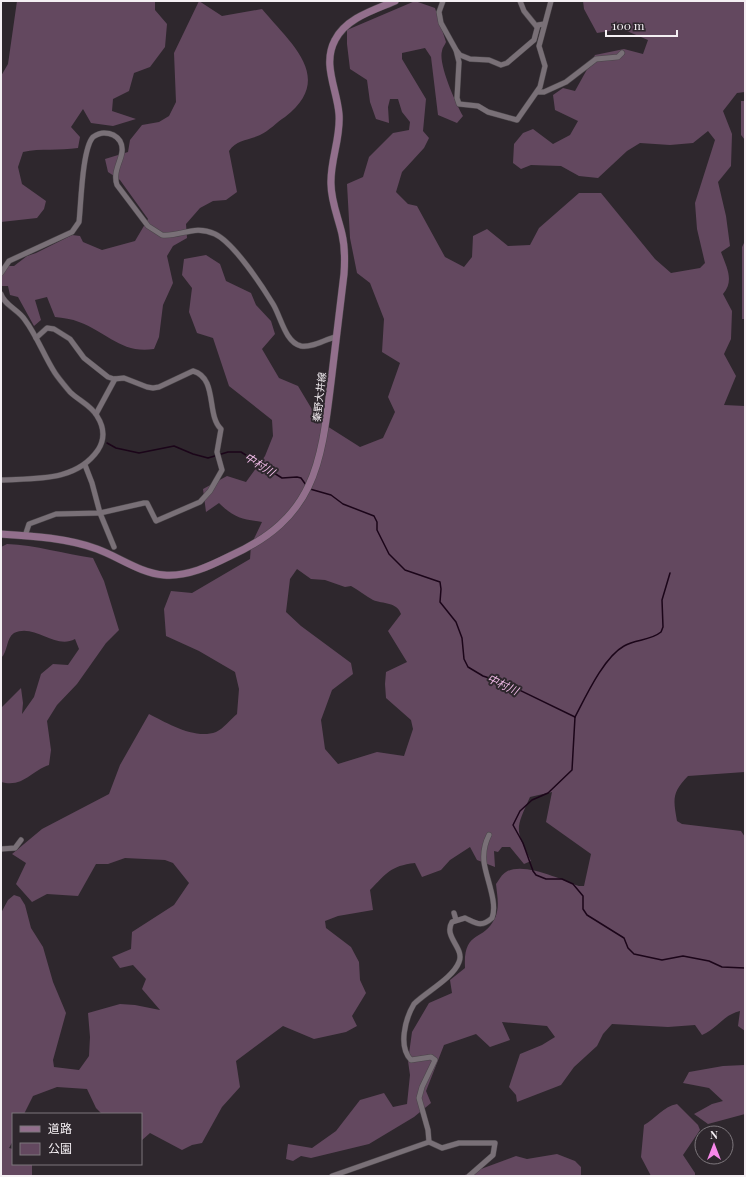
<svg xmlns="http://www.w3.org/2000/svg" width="746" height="1177" viewBox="0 0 746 1177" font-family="'Playfair Display','Noto Sans JP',serif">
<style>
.green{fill:#63485f;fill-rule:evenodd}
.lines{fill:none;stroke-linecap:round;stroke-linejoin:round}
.stream{stroke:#1b0519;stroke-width:1.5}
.minor-casing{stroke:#4b464a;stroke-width:6}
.major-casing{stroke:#4b464a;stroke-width:8}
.minor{stroke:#797077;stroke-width:5}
.major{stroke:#926f8c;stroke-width:7}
.labels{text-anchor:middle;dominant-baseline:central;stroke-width:4;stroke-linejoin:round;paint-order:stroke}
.street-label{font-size:10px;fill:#f4eff3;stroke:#2e272d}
.water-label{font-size:11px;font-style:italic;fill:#f0bbe7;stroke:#2e272d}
</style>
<rect width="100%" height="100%" fill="#2e272d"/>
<g class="green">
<path d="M17,1H155V10L167,24L165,47L150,67L134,73L129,91L113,99L112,111L136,119L113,126L91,123L83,109L71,127L80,137L78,148C59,151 41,148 23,152L18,167L22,184L46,201L44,209L37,218L1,222V76L8,64Z"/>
<path d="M199,1L222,16L262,9C290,43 336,78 285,117C277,122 269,131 260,135C247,141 237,139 229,151L237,192L226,200L213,201L200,208L186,224L187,238L173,246L167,256L173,283L163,305L159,337L154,349C121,354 107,332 79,322C72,319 63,318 55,317L47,297L35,300L41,320L34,326L18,297L10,295L8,286H1V266H14L27,256L36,253L72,235L80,236L83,242L102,250L135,241L148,219L120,180L108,172L105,159L128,152L130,140L142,125L159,122L169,116L176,102L174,53Z"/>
<path d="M415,1L435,8L446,42C445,45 442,48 442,51C438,64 456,104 463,116L457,123L438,115L431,57L425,48L402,53V59L426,99L423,131L429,138L424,148L402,172L396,192L408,204L417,206L445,257L464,267L472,257L473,236L487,229L508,246L530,245L539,228L579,193H601L655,259L671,273L700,268L705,263L697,229L695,203L715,140L708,131L693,143L670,145L640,143L627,151L598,178L579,176L561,166L531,165L521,169L513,163L514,144L523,133L533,129L553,144L570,135L578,121L555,110L553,95L563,88L575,91L595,55L624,49L643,54L648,40L622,29L597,33L584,9L583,1H745V92L737,93L723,111L732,134L731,166L718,182L726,216L730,246L721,252C726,266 735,281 723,294L732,311L731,339L724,354L736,376L724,405L745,406V772L688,776C672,793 673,798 677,821L682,824L741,831L745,837V1031L738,1026L740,1011C723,1015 718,1028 702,1035L695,1025L668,1027L612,1024L603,1034L597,1046L574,1067L561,1085L517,1102L516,1095L509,1087L520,1054L542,1045L555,1037L547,1026L502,1022L510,1040L490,1047L476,1034L444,1045L426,1091L431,1103L414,1117L369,1144L311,1158L301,1156L293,1161L286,1159L288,1144L312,1148L336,1131L360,1100L384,1093L393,1107L407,1104L410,1075L408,1061L412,1032L429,1003L452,993L450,980L465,968C463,929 483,943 495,918C500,907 497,895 496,884C499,880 502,874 506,872C523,861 562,880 579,886H584L591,854L546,822L552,792L530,797C515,830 515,829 531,861L524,864L510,847H502L498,852L494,851L495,867L477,860L470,847L450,860L441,870L422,877L415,863C390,866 387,873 370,890L373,910L338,916L325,921L326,928L351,947L359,962L360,980L366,993L352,1016L357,1026L346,1032L314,1039L283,1026L236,1061L240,1087L222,1107L202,1143L192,1145L182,1150L150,1133L141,1141V1114H102L96,1108L87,1089L57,1087L33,1096L24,1114H13V1141L9,1148L13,1149V1164H32V1176H1V913L8,900L14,895L20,897L25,905L31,928L43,947L53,982L66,1013L53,1060L54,1067L79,1070L89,1056L90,1037L88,1013L120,1004L135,1005L160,1010L142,989L146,979L133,965L120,968L112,957L131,949L132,932L174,905L189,883L173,863L165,860L125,858L108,864H96L78,896L47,894L32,902L16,884L26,863L12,854L42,829L109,794L120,765L149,714C167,723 195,740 216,732C223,729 231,719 237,714L239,689L235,672L199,651L166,636L164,609L171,591L192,593L250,559L251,545L262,522C242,519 234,518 219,503L206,512L203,489L227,476L246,482L265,456L273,436L272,420L229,386L213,338L197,333L189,312L192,288L182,275L184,259L206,255L220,264L226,281L251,293L256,305L271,321L275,334L262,349L279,378L298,386L319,421L360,447L383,438L395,412L388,397L400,363L382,352L384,319L370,283L357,273L350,238L347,184L363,177L369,157L393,133L409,130L410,122L402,112L398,99H390L388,107L389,123L376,119L370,102L367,80L350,69L347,44V30ZM297,569L311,579L325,580L345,587L351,586C358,590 366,596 373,600C383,604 397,602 401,614L388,631L407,662L386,672L385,684L386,698L411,720L413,729L404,756L377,752L338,764L325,749L321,720L332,690L353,674L351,663L301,626L286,612L290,579Z"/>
<polygon points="741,101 745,101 745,140 741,135"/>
<polygon points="745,241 745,319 742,319 742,247"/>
<path d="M7,544C36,545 64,554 93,558L104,581L119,630L106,643L77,684L57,705L47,721L51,750L49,765C31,771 23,788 1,782V708L21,688L23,703L22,714L34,697L41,674L53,664L68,665L79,649L75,639C55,650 35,623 14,633C6,638 8,652 1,658V547Z"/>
<polygon points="745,1065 745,1114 708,1124 694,1114 712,1104 723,1101 709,1088 683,1083 689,1072 723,1066"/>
<path d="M677,1104L698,1125L700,1130L683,1155L695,1173V1176H651L641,1157L644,1125C655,1119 664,1106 677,1104Z"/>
<polygon points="557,1154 575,1161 581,1167 581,1176 462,1176 516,1156 527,1159"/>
</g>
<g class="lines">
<g class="stream">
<polyline points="107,443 116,448 139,453 174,446 193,454 208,458 228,452 241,452 282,478 297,477 301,478 306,485"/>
<polyline points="310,489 331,495 343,504 374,516 377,522 377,530 389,554 405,570 440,582 441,589 440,602 456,622 462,638 464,659 468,667 483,676 507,684 575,717"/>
<polyline points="575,717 572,770 548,793 532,800 520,811 513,825 523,843 533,871 536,875 546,879 562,879 573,884 583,896 583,909 587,915 624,938 628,948 634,954 662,960 683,956 709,961 722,967 745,968"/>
<path d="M575,717C586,696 604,657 624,646C636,639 650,641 661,632L663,627L662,600L670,573"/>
</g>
<defs>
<g id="minor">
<polyline points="443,1 439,12 441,23 456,50 460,55 470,59 489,60 501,65 507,63 534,40 538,25 544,24"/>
<polyline points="520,1 524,11 537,27"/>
<polyline points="456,50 459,62 457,98 459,104 478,106 488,112 517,120 540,87 545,66 539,46 551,1"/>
<polyline points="537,92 544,92 566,82 596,59 618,57 622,53"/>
<path d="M1,273L9,261L72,232L79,222C81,205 82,149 93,137C96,135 101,133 104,133C111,133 116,135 120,141C128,155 111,168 117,185L148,226L162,235C181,237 194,224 215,234C234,243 262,286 273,304C281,317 285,342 301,346C313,348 325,339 336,337"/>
<path d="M1,294C4,305 19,310 25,320C37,336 44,356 55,373C59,379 65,386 70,392C78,400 92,406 97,416C104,427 105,439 98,450C76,482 35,478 1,480"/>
<polyline points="96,414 115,379"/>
<polyline points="85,465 92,483 100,513 114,547"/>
<path d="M25,536L29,524L56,514L100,513L144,503H147L156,521L200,502L210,491L222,470L217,452L221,429C206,415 218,378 193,371L159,387L153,388L147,387L124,378L114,379L108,377L84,358L70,339L54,329L47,328L36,338"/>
<polyline points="1,849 15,848 21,840"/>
<polyline points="454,913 456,920"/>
<path d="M429,1142L428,1130L419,1098L422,1087L435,1060L431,1057L411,1060C398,1047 405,1019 414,1004C426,992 453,978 459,962C465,948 443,937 452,922L465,918C476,923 481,928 492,918C498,903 486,878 484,862C483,853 485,843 489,835"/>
<polyline points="332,1176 429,1142 442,1148 459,1143 495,1143 493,1155 469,1176"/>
</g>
<path id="major" d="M1,534C32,536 67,538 97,549C119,557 140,573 164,575C187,577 210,566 230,556C315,518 321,465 331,382C335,346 340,310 344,274C345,260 345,247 342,234C338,217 331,201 331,184C330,160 341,138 339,114C337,89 322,64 335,40C346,18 374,10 395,1"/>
</defs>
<use href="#minor" class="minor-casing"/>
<use href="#major" class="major-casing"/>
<use href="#minor" class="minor"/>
<use href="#major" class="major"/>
</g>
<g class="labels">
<g class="street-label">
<text transform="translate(319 397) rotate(-83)">秦野大井線</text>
</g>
<g class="water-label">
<text transform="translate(260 464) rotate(32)">中村川</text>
<text transform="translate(503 684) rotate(25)">中村川</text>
</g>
</g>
<rect width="746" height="1177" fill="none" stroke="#f4eff3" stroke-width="4"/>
<rect x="12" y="1113" width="130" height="52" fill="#2e272d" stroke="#7d777c"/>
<rect x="20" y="1126" width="20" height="6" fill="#926f8c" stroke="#7d777c"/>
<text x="48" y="1133" font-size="12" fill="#f4eff3">道路</text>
<rect x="20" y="1143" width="20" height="12" fill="#63485f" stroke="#7d777c"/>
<text x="48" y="1153" font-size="12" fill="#f4eff3">公園</text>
<g transform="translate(714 1145)"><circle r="19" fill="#2e272d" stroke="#7d777c"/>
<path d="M0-3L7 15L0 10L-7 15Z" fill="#f888ea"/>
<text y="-6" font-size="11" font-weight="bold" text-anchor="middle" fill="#f4eff3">N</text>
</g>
<path d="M606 30v6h71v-6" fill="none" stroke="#f4eff3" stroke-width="2"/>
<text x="612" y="30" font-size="12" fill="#f4eff3" stroke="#2e272d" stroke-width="3" paint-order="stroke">100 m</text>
</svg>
